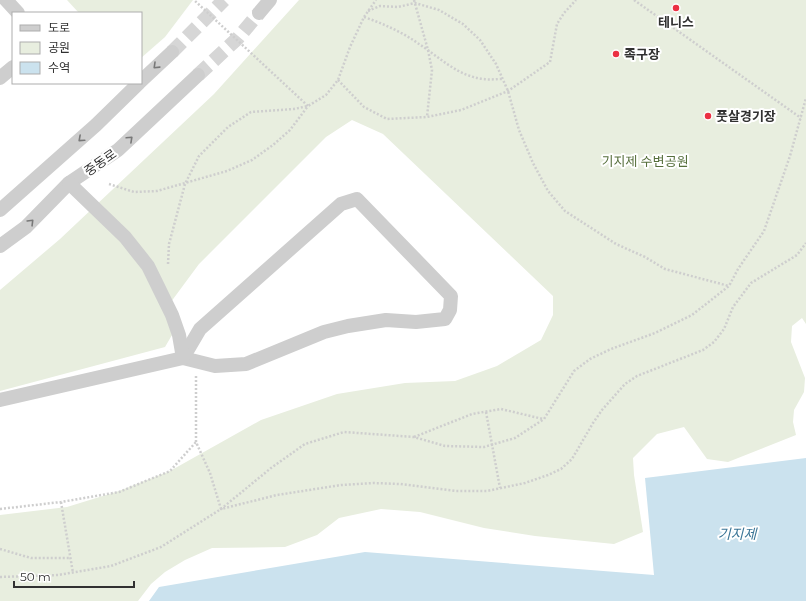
<svg xmlns="http://www.w3.org/2000/svg" width="806" height="601" viewBox="0 0 806 601" font-family="Montserrat,'Noto Sans KR',sans-serif">
<style>
.green{fill:#e8eedf}
.water{fill:#cbe2ee}
.lines{fill:none;stroke-linecap:round;stroke-linejoin:round}
.minor-tunnel{stroke:#d6d6d6;stroke-width:14;stroke-dasharray:14 7;stroke-linecap:butt}
.path{stroke:#cecece;stroke-width:2.5;stroke-dasharray:2 2;stroke-linecap:butt}
.minor{stroke:#cecece;stroke-width:14}
.oneway{stroke:#787878}
.poi-dot{fill:#eb3043;stroke:#fff;stroke-width:1.5}
.labels{text-anchor:middle;dominant-baseline:central;stroke-width:4;stroke-linejoin:round;paint-order:stroke}
.poi-label{font-size:13px;font-weight:bold;fill:#313131;stroke:#fff;text-anchor:start}
.park-label{font-size:13px;fill:#566f3c;stroke:#fff}
.street-label{font-size:13px;fill:#313131;stroke:#fff}
.water-label{font-size:14px;font-style:italic;fill:#3b7697;stroke:#fff}
</style>
<rect width="100%" height="100%" fill="#fff"/>
<g class="green">
<polygon points="67,0 193,0 165,37 141,58 141,13 79,13"/>
<polygon points="299,0 806,0 806,324 802,318 792,326 791,342 805,378 804,392 794,410 793,422 796,435 728,462 707,459 684,427 657,434 633,458 634,475 643,532 614,544 535,536 484,528 420,512 381,509 339,518 317,535 285,547 212,548 185,560 165,572 151,584 138,601 0,601 0,515 67,507 119,491 170,471 261,420 337,394 405,383 455,381 497,366 541,340 553,315 553,296 383,134 352,120 326,137 199,264 165,310 172,335 165,347 0,391 0,290 60,239 214,94"/>
</g>
<polygon class="water" points="806,458 806,601 149,601 159,587 365,552 654,575 645,478"/>
<g class="lines">
<g class="minor-tunnel">
<polyline points="172,52 224,0"/>
<polyline points="198,75 238,38 259,13"/>
</g>
<g class="path">
<polyline points="414,0 428,50 432,70 427,117"/>
<polyline points="634,0 801,118"/>
<polyline points="368,11 380,6 398,7 415,3 439,10 463,24 480,40 496,64 508,91 519,130 533,163 548,191 565,211 616,244 645,257 665,269 729,286"/>
<path d="M364,17C384,24 402,32 419,44C439,57 459,77 484,79C490,80 496,79 502,79"/>
<polyline points="338,80 364,107 387,119 427,117 461,110 508,91 550,62 557,24 564,13 576,0"/>
<polyline points="109,184 134,192 157,191 227,171 252,160 273,145 290,130 308,106 194,0"/>
<polyline points="168,264 169,244 185,184 199,156 228,127 251,112 294,109 308,106 326,95 338,80 350,47 364,17 376,0"/>
<polyline points="196,376 196,442 210,473 221,509 277,495 341,485 373,483 400,484 456,491 487,491 525,483 548,475 561,469 572,459 593,423 602,410 625,384 637,376 703,350 714,342 724,329 733,307 751,283 797,255 806,243"/>
<polyline points="486,412 500,488"/>
<polyline points="414,437 472,414 501,409 543,419"/>
<polyline points="61,502 73,573"/>
<polyline points="0,509 61,502 119,492 170,471 196,442"/>
<polyline points="0,549 31,558 70,558"/>
<polyline points="0,577 58,575 111,566 161,547 221,509 271,468 305,444 344,432 414,437 445,446 484,447 515,438 544,419 574,371 590,359 611,349 655,333 692,315 729,286 738,269 764,231 790,156 806,98"/>
</g>
<g class="minor">
<polyline points="6,0 18,13"/>
<polyline points="259,13 270,0"/>
<polyline points="0,78 13,67"/>
<polyline points="141,81 172,52"/>
<polygon points="357,199 451,296 450,310 445,319 416,322 386,320 348,326 324,332 246,364 215,366 183,358 200,329 341,204"/>
<polyline points="0,210 96,125 139,83"/>
<polyline points="0,246 26,227 69,183 118,150 198,75"/>
<polyline points="0,400 183,358 179,335 172,315 148,266 125,237 69,183"/>
</g>
</g>
<defs><path id="oneway-chevron" d="M-2-3.5L2.5 0L-2 3.5" fill="none" stroke-width="1.6" stroke-linecap="round" stroke-linejoin="round"/></defs>
<g class="oneway">
<use href="#oneway-chevron" transform="translate(156 66) rotate(136)"/>
<use href="#oneway-chevron" transform="translate(81 139) rotate(138)"/>
<use href="#oneway-chevron" transform="translate(130 139) rotate(-43)"/>
<use href="#oneway-chevron" transform="translate(31 222) rotate(-45)"/>
</g>
<g class="poi-dot">
<circle cx="676" cy="8" r="4"/>
<circle cx="616" cy="54" r="4"/>
<circle cx="708" cy="116" r="4"/>
</g>
<g class="labels">
<g class="poi-label">
<text x="676" y="22" text-anchor="middle">테니스</text>
<text x="624" y="54">족구장</text>
<text x="716" y="116">풋살경기장</text>
</g>
<g class="park-label">
<text x="645" y="161">기지제 수변공원</text>
</g>
<g class="street-label">
<text transform="translate(100 162) rotate(-35)">중동로</text>
</g>
<g class="water-label">
<text x="737" y="534">기지제</text>
</g>
</g>
<rect x="12" y="12" width="130" height="72" fill="#ffffff" stroke="#adadad"/>
<rect x="20" y="25" width="20" height="6" fill="#cecece" stroke="#adadad"/>
<text x="48" y="32" font-size="12" fill="#313131">도로</text>
<rect x="20" y="42" width="20" height="12" fill="#e8eedf" stroke="#adadad"/>
<text x="48" y="52" font-size="12" fill="#313131">공원</text>
<rect x="20" y="62" width="20" height="12" fill="#cbe2ee" stroke="#adadad"/>
<text x="48" y="72" font-size="12" fill="#313131">수역</text>
<path d="M14 581v6h120v-6" fill="none" stroke="#313131" stroke-width="2"/>
<text x="20" y="581" font-size="12" fill="#313131" stroke="#ffffff" stroke-width="3" paint-order="stroke">50 m</text>
</svg>
